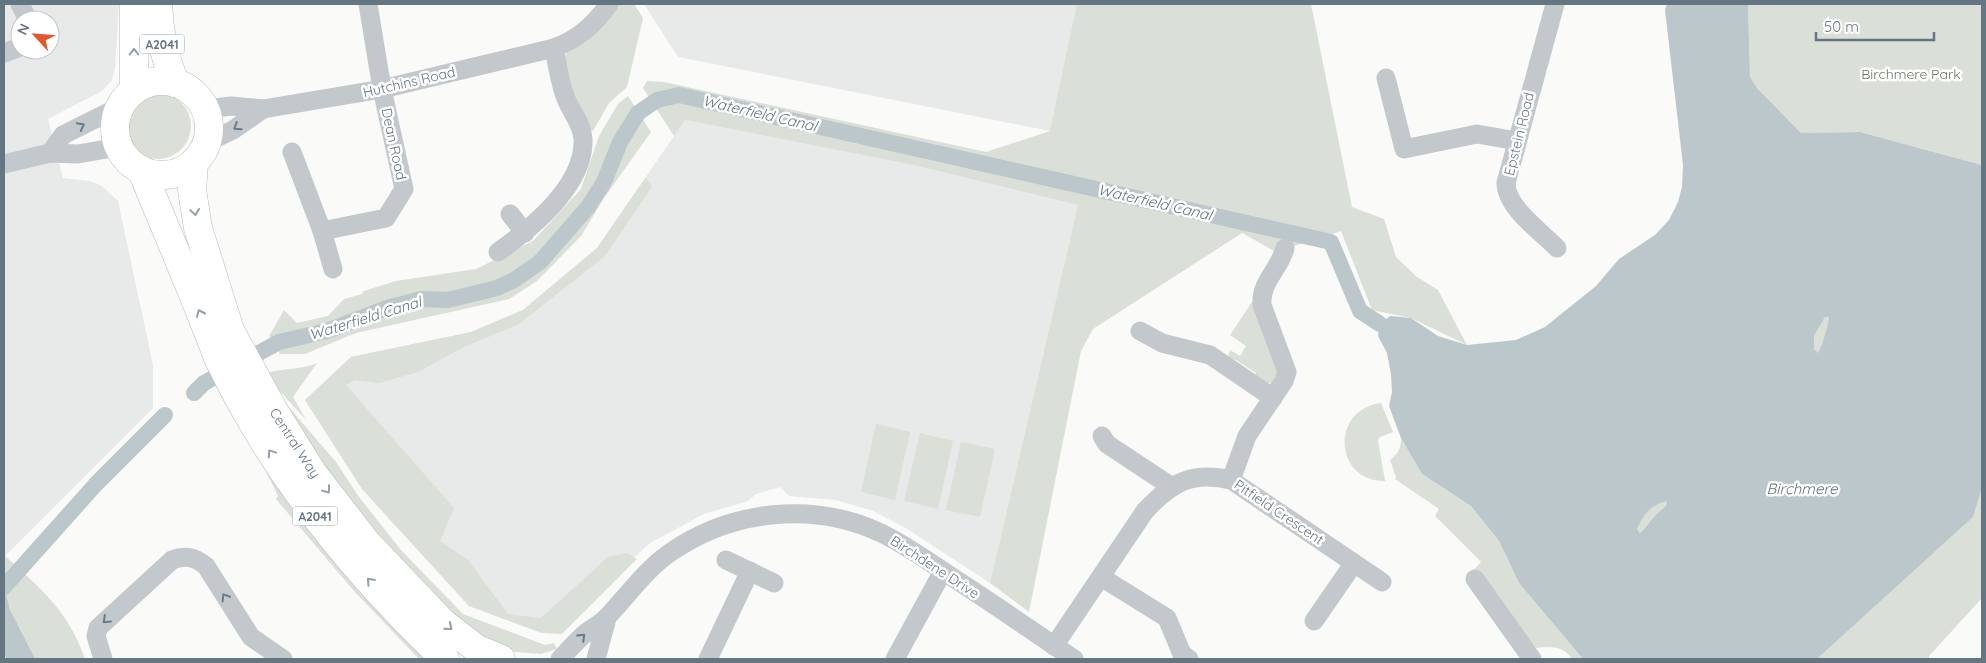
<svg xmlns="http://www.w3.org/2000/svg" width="1986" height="663" viewBox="0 0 1986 663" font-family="Quicksand,sans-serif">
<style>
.built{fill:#e8e9e9;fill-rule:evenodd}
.green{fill:#dadfd7}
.water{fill:#bbc7cb;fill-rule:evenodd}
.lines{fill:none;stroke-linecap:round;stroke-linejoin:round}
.canal{stroke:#bbc7cb;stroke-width:16}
.primary-casing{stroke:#b5babe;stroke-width:29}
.street{stroke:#c3c8cc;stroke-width:19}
.primary{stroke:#fff;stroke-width:28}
.oneway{stroke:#939fa8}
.oneway2{stroke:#6a7a87}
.labels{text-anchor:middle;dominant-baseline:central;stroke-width:5;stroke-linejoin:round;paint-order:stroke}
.shield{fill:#fff;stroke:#939fa8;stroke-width:1}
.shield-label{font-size:12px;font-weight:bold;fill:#657683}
.park-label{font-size:14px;fill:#687a64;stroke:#fff}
.street-label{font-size:14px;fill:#657683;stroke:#fff}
.water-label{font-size:15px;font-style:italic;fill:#60757c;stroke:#fff}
</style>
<rect width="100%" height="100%" fill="#fafaf8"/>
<g class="built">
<path d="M4,4H119L115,68L112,80L102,91L48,119L63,178L90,181L102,186L118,201L153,365V408L5,556ZM20,20H50V50H20Z"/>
<polygon points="644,4 1232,4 1050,131 678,57"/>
<polygon points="685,120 913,165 1078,205 990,583 904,527 873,511 836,500 789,496 780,487 756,494 748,501 704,514 650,543 636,556 615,568 542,633 469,606 362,489 305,400 351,357 471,332 523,310 597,248"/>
</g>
<g class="green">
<path d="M617,4H634L643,18L627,87L609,103L593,131L589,129C577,107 561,81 565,55Z"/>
<polygon points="1077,4 1311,4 1352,207 1384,219 1396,257 1417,277 1438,290 1467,345 1411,318 1372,310 1341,231 1276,252 1242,233 1093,329 1081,351 1029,612 990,583 1078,205 913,165 685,120 674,136 643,88 647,81 664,82 986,152 1050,131"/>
<polygon points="1748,4 1982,4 1982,165 1860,132 1801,133 1757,88 1750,77"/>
<circle cx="158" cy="126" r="33"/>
<polygon points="628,96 651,132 604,198 581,236 537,281 509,299 356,333 305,354 280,354 269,336 284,310 297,323 328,316 344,299 362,294 364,291 396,281 476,269 533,241 581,189 599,136 618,104"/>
<polygon points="646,177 652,187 605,256 519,324 462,348 418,372 379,383 355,380 346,385 454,508 440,541 468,560 508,614 541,618 608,557 627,553 637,559 562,634 542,633 469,606 362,489 305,400 351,357 471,332 523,310 597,248"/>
<polygon points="1256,296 1257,307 1254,310 1274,363 1281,368 1272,383 1266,384 1255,376 1256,373 1236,360 1228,359 1230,350 1240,356 1246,346 1230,335"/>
<path d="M1825,317H1829C1829,322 1821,350 1818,354L1814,349V336Z"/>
<path d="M317,363L293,397L306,420L279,390L276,391L266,373C283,368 302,370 317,363Z"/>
<polygon points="281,398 336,462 359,497 401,550 463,614 545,645 554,643 557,649 541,654 506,651 470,634 348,507"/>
<path d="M1381,403L1393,432L1380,437L1378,440L1385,481C1335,482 1329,410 1381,403Z"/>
<polygon points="876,424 910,432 895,500 861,492"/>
<polygon points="920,433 953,441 938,509 904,501"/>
<path d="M1401,438L1422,474L1471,506L1499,541L1519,583L1583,659H1572C1565,646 1548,646 1536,648L1472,572L1481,562L1435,516L1439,509L1395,479L1396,477L1390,460C1399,453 1401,448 1401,438Z"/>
<polygon points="961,442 995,449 980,517 946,510"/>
<polygon points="260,459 434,659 419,659 354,591 276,499 278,496"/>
<polygon points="1982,488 1982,598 1929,656 1929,659 1817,659 1973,517"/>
<path d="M1666,500L1667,504C1663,510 1658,512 1653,518C1648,523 1646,528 1640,533L1637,529C1644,513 1650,507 1666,500Z"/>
<path d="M4,555C40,588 69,611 85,659H4Z"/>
</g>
<g class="water">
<path d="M1667,4H1748L1750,77L1757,88L1801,133L1860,132L1982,165V488L1973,517L1817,659H1583L1519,583L1499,541L1471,506L1422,474L1401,438L1389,406L1392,392L1391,374L1387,353L1378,336L1380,324L1390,316L1411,318L1438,336L1467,345L1516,340L1545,327L1596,286L1619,259L1655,235L1669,220L1678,202L1682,187L1683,165L1665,10ZM1825,317H1829C1829,322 1821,350 1818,353L1814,349V336ZM1666,501L1667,504C1663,510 1658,512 1653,518C1648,523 1646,528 1640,533L1637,529C1644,514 1650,506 1666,501Z"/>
<polygon points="4,587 10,610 35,659 7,659 4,654"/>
</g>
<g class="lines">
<g class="canal">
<polyline points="194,393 204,383 279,342 327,331 387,308 421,299 448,300 497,288 514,280 540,262 588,207 604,182 620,142 638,113 657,100 679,95 1331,242 1360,311 1380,324"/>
<polyline points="4,587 96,484 165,415"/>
</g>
<defs>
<g id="primary">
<polyline points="134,4 134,89"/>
<path d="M158,4C159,32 164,56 175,83"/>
<circle cx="162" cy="128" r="47"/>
<polyline points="194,163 192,190 198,228 230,330 274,411 312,472 367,543 442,622 477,649 501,659"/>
<path d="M142,171C164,225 187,278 208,332C212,341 215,351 219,360C274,474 354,573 445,659"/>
</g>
</defs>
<use href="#primary" class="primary-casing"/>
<g class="street">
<polyline points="20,4 28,20"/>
<path d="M1555,4L1506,183C1506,207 1540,231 1557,248"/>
<polyline points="4,53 20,47"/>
<polyline points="1386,78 1404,149 1477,134 1517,141"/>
<polyline points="206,109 231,106 263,109 382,89 554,48"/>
<polyline points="208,142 233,130 263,109"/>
<polyline points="292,152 322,231 386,218 404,189 382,89 368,4"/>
<polyline points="50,153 63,135 119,107"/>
<polyline points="4,164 50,153 78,154 118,147"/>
<polyline points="510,214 525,233"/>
<polyline points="322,231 333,269"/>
<path d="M498,252C532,228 585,185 583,139C582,121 568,109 564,93C559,78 557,63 554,48C578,39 594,25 609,4"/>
<polyline points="1140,331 1162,343 1210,355 1273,398"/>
<polyline points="1102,436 1107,444 1172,487"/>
<path d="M1231,480L1247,436L1284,381L1287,372L1262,305C1260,282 1280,269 1285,248"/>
<polyline points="726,560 774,583"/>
<polyline points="1101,577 1167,618 1182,654 1189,659"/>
<polyline points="1475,579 1532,659"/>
<polyline points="1314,621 1354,563"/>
<path d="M1054,646L1145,511C1172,482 1192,471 1231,480L1382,582"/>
<path d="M103,659L96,636L98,628L172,560C186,555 195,557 206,566L251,637L283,659"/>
<path d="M560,659C569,650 577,640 587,632C594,627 602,623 608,616C629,594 646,569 671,552C732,510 813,501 881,533C908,546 932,564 958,581C997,606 1035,633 1074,659"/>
<polyline points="596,659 607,618"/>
<polyline points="708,659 750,571"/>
<polyline points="895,659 943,571"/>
</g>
<use href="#primary" class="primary"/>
</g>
<defs><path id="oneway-chevron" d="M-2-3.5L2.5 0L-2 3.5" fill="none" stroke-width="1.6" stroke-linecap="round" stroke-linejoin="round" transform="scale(1.25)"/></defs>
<g class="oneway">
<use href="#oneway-chevron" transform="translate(134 52) rotate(-90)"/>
<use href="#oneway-chevron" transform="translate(195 212) rotate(82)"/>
<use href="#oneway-chevron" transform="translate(200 313) rotate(-114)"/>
<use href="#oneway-chevron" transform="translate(271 453) rotate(-124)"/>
<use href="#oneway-chevron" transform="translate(327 490) rotate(53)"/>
<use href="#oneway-chevron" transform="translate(370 581) rotate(-132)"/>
<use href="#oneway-chevron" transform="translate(449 627) rotate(40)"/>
</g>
<g class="oneway2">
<use href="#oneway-chevron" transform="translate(81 126) rotate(-27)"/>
<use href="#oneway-chevron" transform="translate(237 127) rotate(147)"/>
<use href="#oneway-chevron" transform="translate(225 597) rotate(-122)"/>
<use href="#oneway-chevron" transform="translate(106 620) rotate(137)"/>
<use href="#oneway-chevron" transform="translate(582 637) rotate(-44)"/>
</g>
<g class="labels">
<g class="shield">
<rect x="139.5" y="34.5" width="45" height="19" rx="4"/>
<rect x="292.5" y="506.5" width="45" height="19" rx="4"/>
</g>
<g class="shield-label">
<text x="162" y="44">A2041</text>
<text x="315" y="516">A2041</text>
</g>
<g class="park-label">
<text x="1911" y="74">Birchmere Park</text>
</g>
<g class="street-label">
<text transform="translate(409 82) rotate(-13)">Hutchins Road</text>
<text transform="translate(1519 134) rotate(-76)">Epstein Road</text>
<text transform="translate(394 144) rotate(78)">Dean Road</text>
<text transform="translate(295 443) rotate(57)">Central Way</text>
<text transform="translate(1279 512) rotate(34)">Pitfield Crescent</text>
<text transform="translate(935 567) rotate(33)">Birchdene Drive</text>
</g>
<g class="water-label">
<text transform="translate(760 113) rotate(13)">Waterfield Canal</text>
<text transform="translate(1155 202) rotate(13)">Waterfield Canal</text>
<text transform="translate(365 318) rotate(-17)">Waterfield Canal</text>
<text x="1802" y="488">Birchmere</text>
</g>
</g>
<rect width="1986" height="663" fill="none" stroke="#657683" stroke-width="10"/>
<g transform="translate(35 35) rotate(296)"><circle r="24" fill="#ffffff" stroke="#c1c8cd"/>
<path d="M0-4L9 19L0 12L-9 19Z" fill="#e4572e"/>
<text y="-8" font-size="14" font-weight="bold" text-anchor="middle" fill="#657683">N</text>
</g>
<path d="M1816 32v8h118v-8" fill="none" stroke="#657683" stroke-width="2.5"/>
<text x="1824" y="32" font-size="15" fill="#657683" stroke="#ffffff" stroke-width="4" paint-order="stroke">50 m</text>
</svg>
